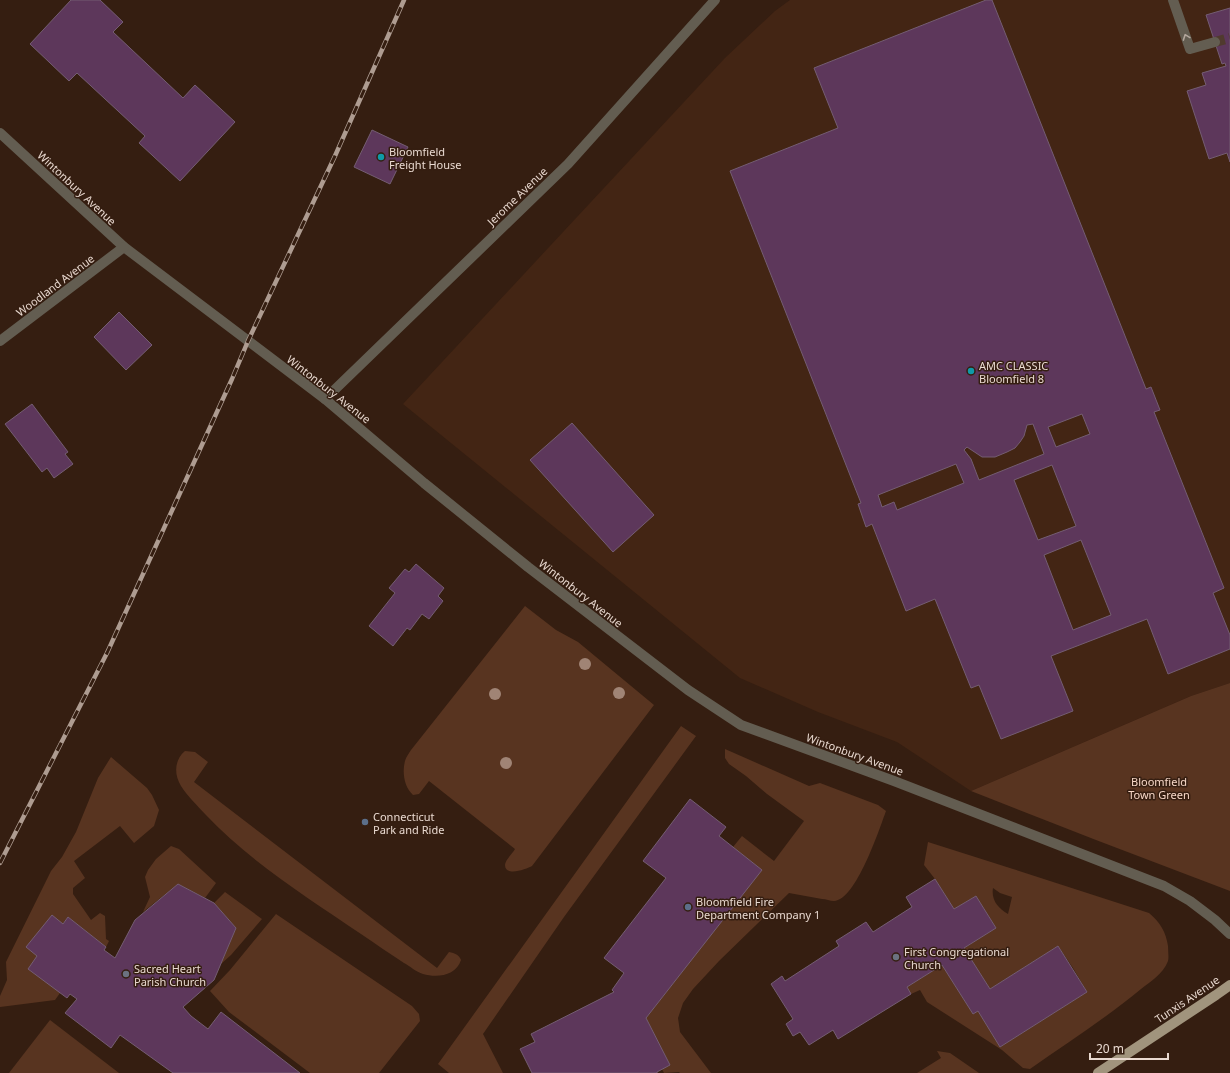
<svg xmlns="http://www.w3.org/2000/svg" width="1230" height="1073" viewBox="0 0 1230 1073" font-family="'Noto Sans',sans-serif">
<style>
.built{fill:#432514}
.green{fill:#583420;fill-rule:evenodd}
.building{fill:#5d375b;stroke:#745d72;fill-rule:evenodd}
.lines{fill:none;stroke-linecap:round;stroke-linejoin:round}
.minor-tunnel{stroke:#503a2e;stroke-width:10;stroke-dasharray:10 5;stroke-linecap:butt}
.minor{stroke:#635d51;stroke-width:10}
.major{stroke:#a1947d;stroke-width:10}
.rail-casing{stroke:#ae9c91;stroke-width:4.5}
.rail{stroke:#351e11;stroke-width:3;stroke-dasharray:9;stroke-linecap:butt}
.tree{fill:#a08475}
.oneway{stroke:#b3a79d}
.culture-dot{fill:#0f9aa8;stroke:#351e11;stroke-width:1.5}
.service-dot{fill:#5c6f8a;stroke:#351e11;stroke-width:1.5}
.worship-dot{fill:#6b7280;stroke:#351e11;stroke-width:1.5}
.labels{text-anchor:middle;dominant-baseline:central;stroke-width:3;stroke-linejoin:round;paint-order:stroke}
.poi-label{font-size:11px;fill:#e9d9d0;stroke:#351e11;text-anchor:start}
.street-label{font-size:11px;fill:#e9d9d0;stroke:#351e11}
.park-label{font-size:11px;fill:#f7d7c7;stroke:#351e11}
</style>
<rect width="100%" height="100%" fill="#351e11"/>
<polygon class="built" points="790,0 1230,0 1230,683 1191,696 971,791 897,742 818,712 740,678 403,404 725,58 775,11"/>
<g class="green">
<path d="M525,606L556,630L578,642L654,705L532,866C527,869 505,877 505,865C505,860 513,853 515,849L429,781L419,794L413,795C404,787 402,772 405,761C406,757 409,753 411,750Z"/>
<polygon points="1230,683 1230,891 1096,840 971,791 1191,696"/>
<polygon points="681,726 696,736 564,917 483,1034 503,1073 449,1073 438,1064"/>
<path d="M725,749L809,786L820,783L878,805L886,811C879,830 856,900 834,901C830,901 826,899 822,899C811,897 800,895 789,893L719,961L693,989L683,1003L678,1018L680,1032L711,1073H680L679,1072L664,1073L662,1069L670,1065L646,1018L761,870L733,847L742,836L774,861L804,821L767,794L746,776L729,764L725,758Z"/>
<path d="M185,751L195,752L208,762L194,782L437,968L449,952C455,953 459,955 461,960C456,976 437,978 423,974C416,972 410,966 404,963C390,954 376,944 361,934C307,897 250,862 205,814C197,805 188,797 181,786C174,775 174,760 185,751Z"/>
<polygon points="111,757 147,788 152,795 159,810 154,826 134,843 120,826 74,861 85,878 73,888 73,894 91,920 100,913 105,916 106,939 109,941 106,947 68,917 37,956 60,993 55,1000 0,1007 0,996 7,980 6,962 51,871 62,857 76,832 98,778"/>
<path d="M928,842L1013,869L1149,913C1160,922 1166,932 1168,946C1168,951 1169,957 1168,961C1163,974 1150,982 1141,989C1106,1018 1067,1043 1030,1069L1023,1068L1002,1050L927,1002L920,990L911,994L907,987L942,965L973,1014L978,1011L1000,1047L1087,992L1073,968L1058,946L990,989L964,948L996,928L976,896L954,909L935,879L924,865ZM993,888L1000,893L1012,897L1008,914C998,908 991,900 993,888Z"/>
<polygon points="171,846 179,849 216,883 205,898 178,884 143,912 150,897 145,877 148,870 156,859"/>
<polygon points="225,892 262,919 231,955 221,964 236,928 214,903"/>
<polygon points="276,914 412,1006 419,1014 420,1021 379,1073 310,1073 229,1012 210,991 230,970"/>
<polygon points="50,1020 119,1073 9,1073"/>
<polygon points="937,1051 950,1053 979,1073 917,1073 941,1058"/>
</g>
<g class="building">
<polygon points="71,0 100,0 123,22 113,32 183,98 195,85 235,122 180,181 139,143 145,136 77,73 69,81 30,44"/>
<path d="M986,0H992L1146,389L1151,387L1160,410L1154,412L1224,588L1213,593L1230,635V649L1168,674L1147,619L1051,656L1073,711L1001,739L979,685L971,688L935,599L906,611L872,524L866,527L858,504L861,503L730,171L838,128L814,68ZM1082,414L1090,434L1056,447L1048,427ZM1033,424L1044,454L979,480L971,459L964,450L967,447L982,457H995L1007,452L1015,448L1020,442L1024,436L1027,425ZM956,464L964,483L897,510L894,502L882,507L878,495ZM1052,465L1076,526L1038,540L1014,480ZM1081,540L1111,615L1073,630L1044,555Z"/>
<polygon points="1230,8 1230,162 1227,153 1209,159 1187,91 1206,85 1202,73 1226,66 1225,63 1222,64 1206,15"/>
<polygon points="372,130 408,147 390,184 354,167"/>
<polygon points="119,312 152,345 126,370 94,337"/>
<polygon points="32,404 68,452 65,454 73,464 54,478 47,468 42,472 5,424"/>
<polygon points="572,423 654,515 613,552 530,460"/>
<polygon points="416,564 444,588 438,596 443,601 429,619 422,614 410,630 407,628 393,646 369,626 395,593 389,588 405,569 409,572"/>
<polygon points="690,799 726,827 719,836 762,870 646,1018 670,1065 657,1072 657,1073 532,1073 520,1049 535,1042 531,1034 614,992 612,990 624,973 604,958 666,878 643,861"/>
<polygon points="935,879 954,909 976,896 996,928 964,948 990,989 1058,946 1087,992 1000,1047 978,1011 973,1014 942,965 907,987 911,994 838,1039 833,1030 809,1045 800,1032 793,1036 786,1024 793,1019 771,984 782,976 785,981 839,946 836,941 866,922 873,932 912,907 906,897"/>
<polygon points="178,884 214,903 236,928 214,980 183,1007 191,1016 208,1029 221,1012 300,1073 173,1073 120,1035 111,1048 65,1013 77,999 70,994 67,998 28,969 37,956 26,947 52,915 63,924 68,917 106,947 104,950 115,958 135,920"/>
</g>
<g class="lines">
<polyline class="minor-tunnel" points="1215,42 1230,38"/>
<g class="minor">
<polyline points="1173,0 1190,49 1215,42"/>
<polyline points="0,133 124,247 325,399 424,483 528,567 688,690 741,725 894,781 1164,886 1190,901 1215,920 1230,934"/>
<polyline points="0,341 124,247"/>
<polyline points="325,399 568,164 715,0"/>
</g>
<polyline class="major" points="1098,1073 1216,995 1230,985"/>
<defs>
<polyline id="rail" points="0,863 107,653 232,379 248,341 335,156 404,0"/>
</defs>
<use href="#rail" class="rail-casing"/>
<use href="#rail" class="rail"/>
</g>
<g class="tree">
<circle cx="585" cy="664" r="6"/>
<circle cx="619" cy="693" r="6"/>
<circle cx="495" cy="694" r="6"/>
<circle cx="506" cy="763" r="6"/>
</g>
<defs><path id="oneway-chevron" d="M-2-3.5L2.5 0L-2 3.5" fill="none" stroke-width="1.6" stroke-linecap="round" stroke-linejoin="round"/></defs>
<use class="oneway" href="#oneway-chevron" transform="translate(1186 37) rotate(-110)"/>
<g class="culture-dot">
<circle cx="381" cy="157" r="4"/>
<circle cx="971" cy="371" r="4"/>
</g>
<g class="service-dot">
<circle cx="365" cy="822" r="4"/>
<circle cx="688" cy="907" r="4"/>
</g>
<g class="worship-dot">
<circle cx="896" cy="957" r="4"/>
<circle cx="126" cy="974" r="4"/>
</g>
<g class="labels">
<g class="poi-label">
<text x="389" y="151">Bloomfield<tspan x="389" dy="13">Freight House</tspan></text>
<text x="979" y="365">AMC CLASSIC<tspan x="979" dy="13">Bloomfield 8</tspan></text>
<text x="373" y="816">Connecticut<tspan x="373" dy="13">Park and Ride</tspan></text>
<text x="696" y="901">Bloomfield Fire<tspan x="696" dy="13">Department Company 1</tspan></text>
<text x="904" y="951">First Congregational<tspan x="904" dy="13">Church</tspan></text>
<text x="134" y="968">Sacred Heart<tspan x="134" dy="13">Parish Church</tspan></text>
</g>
<g class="street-label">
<text transform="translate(77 188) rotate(43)">Wintonbury Avenue</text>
<text transform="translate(517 196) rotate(-44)">Jerome Avenue</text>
<text transform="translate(55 285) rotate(-37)">Woodland Avenue</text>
<text transform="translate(329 389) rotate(38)">Wintonbury Avenue</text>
<text transform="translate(581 593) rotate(38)">Wintonbury Avenue</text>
<text transform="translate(855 754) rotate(20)">Wintonbury Avenue</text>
<text transform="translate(1187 999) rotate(-34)">Tunxis Avenue</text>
</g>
<g class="park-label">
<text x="1159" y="781">Bloomfield<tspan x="1159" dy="13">Town Green</tspan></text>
</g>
</g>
<path d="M1090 1053v6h78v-6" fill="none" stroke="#e9d9d0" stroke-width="2"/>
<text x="1096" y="1053" font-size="12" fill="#e9d9d0" stroke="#351e11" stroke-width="3" paint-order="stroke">20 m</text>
</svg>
